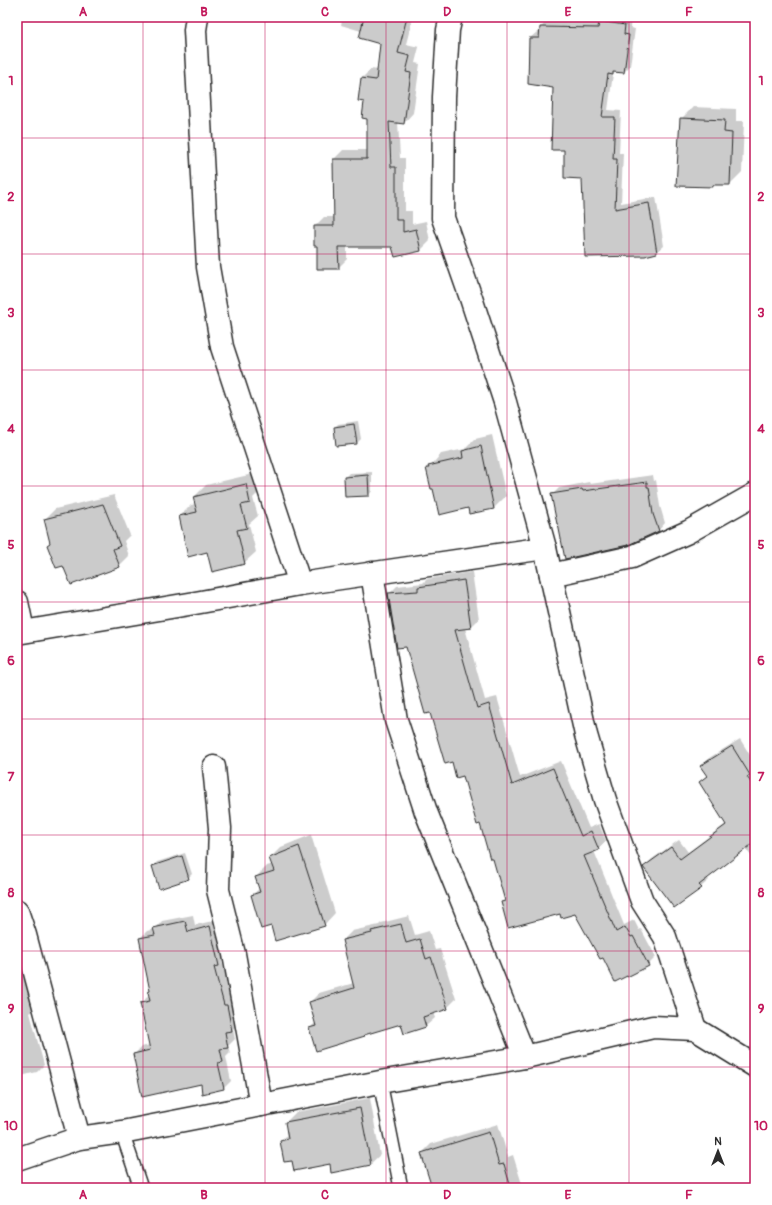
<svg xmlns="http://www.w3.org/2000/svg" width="772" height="1205" viewBox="0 0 772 1205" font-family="Pangolin,sans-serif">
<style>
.shadow{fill:#0003}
.building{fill:#cbcbcb;stroke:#2b2b2b}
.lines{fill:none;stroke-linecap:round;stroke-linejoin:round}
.service-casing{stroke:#2b2b2b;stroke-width:16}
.minor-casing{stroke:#2b2b2b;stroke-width:25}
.service{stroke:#fff;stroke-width:13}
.minor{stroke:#fff;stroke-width:22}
.grid{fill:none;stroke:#c2185b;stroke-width:1;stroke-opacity:0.55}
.neatline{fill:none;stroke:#c2185b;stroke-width:1.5}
.grid-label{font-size:13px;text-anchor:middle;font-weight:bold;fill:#c2185b}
</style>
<rect width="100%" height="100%" fill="#fff"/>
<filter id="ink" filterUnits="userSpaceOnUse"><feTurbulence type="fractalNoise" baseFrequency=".025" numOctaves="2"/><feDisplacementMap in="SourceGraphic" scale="8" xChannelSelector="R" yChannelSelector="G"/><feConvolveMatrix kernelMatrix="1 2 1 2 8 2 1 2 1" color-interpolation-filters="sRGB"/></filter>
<g filter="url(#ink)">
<g class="shadow">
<polygon points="343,17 413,17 406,44 419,47 415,63 420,64 413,113 404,123 398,122 400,158 405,158 405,211 412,211 412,224 426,221 430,241 421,250 396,256 393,246 347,246 347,259 338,268 318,245 315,245 315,226 324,217 335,217 334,159 343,150 368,150 368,118 362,78 371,69 378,70 381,43 361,31 341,25"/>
<polygon points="605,17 631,18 630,28 635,29 630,66 624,72 615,71 613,74 608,110 621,111 619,153 623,153 621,203 656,197 664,246 657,252 645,255 583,178 565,149 554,87 530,38 537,32 540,32 541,27 547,21 600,22"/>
<polygon points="693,107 736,109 736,121 744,121 742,172 730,184 715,184 712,186 681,119"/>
<polygon points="358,421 361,439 357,443 337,445 335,427 338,424"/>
<polygon points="492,435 506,496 494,508 470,513 469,507 428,469 441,454 465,449 475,439"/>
<polygon points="372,472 372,491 369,495 345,477 349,473"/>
<polygon points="257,473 261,490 253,498 258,516 249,524 256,552 244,563 208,551 180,516 191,505 196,504 194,497 206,485"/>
<polygon points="653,475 654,481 656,480 660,506 665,523 658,531 552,495 559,488 589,482 590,484"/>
<polygon points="114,495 130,535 124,541 129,556 119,566 63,564 48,545 51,542 45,519 55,509"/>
<polygon points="472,572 479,619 471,627 465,628 485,700 497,697 520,777 561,761 589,828 599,824 606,841 598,849 594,851 624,925 634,920 639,930 641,929 656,957 648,965 603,956 576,913 561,913 502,902 506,899 494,857 464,775 452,761 431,712 406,646 389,594 397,586 423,583 427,579"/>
<polygon points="740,739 755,763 755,861 745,848 707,878 709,880 701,887 644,867 652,859 679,840 688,852 727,823 700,782 707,775 702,766 709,758"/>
<polygon points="311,835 335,913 324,925 271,925 252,895 260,888 256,877 267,866 273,864 270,858 281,847"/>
<polygon points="185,853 192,874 188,878 153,866 157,862"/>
<polygon points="193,915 195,925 217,920 226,957 222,962 239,1023 233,1029 235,1039 228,1046 230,1053 226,1057 231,1081 224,1088 201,1083 134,1055 141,1047 150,1045 141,1004 148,996 150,996 150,991 140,938 147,931 155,929 162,921"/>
<polygon points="409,916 415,935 429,931 435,950 440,949 456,999 447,1008 433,1012 435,1018 426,1026 405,1033 401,1022 366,1034 364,1036 310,1028 316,1022 310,1002 319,993 354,983 343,940 352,931 379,925 381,923"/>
<polygon points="17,943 23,962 21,964 34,1010 30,1013 44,1065 37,1072 17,1077"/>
<polygon points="755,945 755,956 748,951"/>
<polygon points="370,1098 380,1155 370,1164 331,1163 293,1160 281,1141 288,1134 286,1122 296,1112"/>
<polygon points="498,1124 508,1157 513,1155 522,1184 518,1188 443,1188 422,1153 431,1144"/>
</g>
<g class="building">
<polygon points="364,17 407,17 398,53 410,56 406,72 411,73 404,124 389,122 391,167 396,167 396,220 403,220 403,232 416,229 421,251 395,257 392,247 338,247 339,269 317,269 317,246 314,246 314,226 334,226 333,159 367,159 367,119 362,118 364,102 358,101 361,78 376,80 380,44 359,38"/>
<polygon points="599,21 625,25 624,34 629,35 624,73 613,72 613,75 608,74 602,117 615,117 613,159 617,159 615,209 649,203 657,253 645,256 585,257 582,179 564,178 564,150 551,150 553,88 528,84 529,38 539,38 540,27 598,28"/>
<polygon points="680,118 725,120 724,132 732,133 730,185 713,185 713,187 676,186"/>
<polygon points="354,424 357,444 336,446 334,427"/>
<polygon points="481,446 494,509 469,514 468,508 439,515 433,489 431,489 426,468 429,468 428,466 463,458 462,451"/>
<polygon points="368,475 369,496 345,497 344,477"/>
<polygon points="647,482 647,487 649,487 653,514 659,531 628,545 565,559 558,524 557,524 551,494 582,489 583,491"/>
<polygon points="246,484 250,503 241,505 247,528 237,530 245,564 212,572 207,552 188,557 179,516 197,512 193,497"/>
<polygon points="103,504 120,546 113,549 120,567 71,585 63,566 56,568 47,545 50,543 44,519"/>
<polygon points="464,580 471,628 455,630 477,708 489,704 512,785 553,768 581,836 591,831 599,850 584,856 616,932 625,927 631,937 633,936 649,966 627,977 627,976 615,982 603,958 600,959 575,914 561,918 560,914 508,928 501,902 505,901 493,859 490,859 480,824 477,825 463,776 456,778 452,762 445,764 430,713 425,714 406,647 397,648 388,593 418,591 418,587"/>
<polygon points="732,746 750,775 747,777 755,788 755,842 699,885 702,888 674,908 643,867 671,847 680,859 726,825 699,782 707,776 700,766"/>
<polygon points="299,846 325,926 275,941 271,926 261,929 251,895 260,892 255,877 274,871 269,858"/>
<polygon points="182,856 189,879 159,889 152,866"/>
<polygon points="185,921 188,932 210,926 219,966 214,967 224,1005 227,1005 232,1031 225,1032 228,1048 220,1049 223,1062 218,1063 224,1089 202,1094 201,1084 142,1097 133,1054 150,1050 140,1003 150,1001 148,992 150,991 139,938 155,935 153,928"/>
<polygon points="401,924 406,943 420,939 426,959 431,957 448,1009 423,1017 426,1027 404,1034 401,1024 364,1035 365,1036 316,1051 309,1028 316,1026 309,1002 354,988 342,940 372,933 371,931"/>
<polygon points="360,1108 371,1165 331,1173 330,1164 294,1171 292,1161 284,1162 280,1141 288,1139 285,1122"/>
<polygon points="489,1132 499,1165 504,1164 511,1188 432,1188 421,1153"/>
</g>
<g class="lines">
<defs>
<g id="service">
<polyline points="380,1082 401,1188"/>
<polyline points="122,1132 141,1188"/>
</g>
<g id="minor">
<polyline points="197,17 195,30 208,267 222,347 300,584"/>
<polyline points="451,17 448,30 444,97 443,218 470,295 505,402 545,548 586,735 605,800 642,901 665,937 695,1029"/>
<polyline points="372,573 396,720 426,812 525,1057"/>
<polyline points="551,575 632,557 688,532 755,494"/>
<polyline points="17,602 23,631"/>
<polyline points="17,633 195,603 300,584 545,548"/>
<polyline points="214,767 220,828 218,890 234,954 261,1105"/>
<polyline points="17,911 25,935 79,1138"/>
<polyline points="17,1159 79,1138 122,1132 380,1082 525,1057 653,1027 695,1029 755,1066"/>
</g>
</defs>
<use href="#service" class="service-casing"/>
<use href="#minor" class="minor-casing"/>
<use href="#service" class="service"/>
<use href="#minor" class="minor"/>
</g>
</g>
<path class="grid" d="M143,17V1188M265,17V1188M386,17V1188M507,17V1188M629,17V1188M17,138H755M17,254H755M17,370H755M17,486H755M17,602H755M17,719H755M17,835H755M17,951H755M17,1067H755"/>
<rect width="772" height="1205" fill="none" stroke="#fff" stroke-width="44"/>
<g transform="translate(718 1151)" stroke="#ffffff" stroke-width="3" paint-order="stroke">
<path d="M0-3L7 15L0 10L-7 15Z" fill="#2b2b2b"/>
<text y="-6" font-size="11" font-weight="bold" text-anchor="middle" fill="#2b2b2b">N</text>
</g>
<rect x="22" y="22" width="728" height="1161" class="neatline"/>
<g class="grid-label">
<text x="83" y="16">A</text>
<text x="204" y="16">B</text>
<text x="325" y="16">C</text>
<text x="447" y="16">D</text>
<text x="568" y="16">E</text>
<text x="689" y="16">F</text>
<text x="11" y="85">1</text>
<text x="761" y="85">1</text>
<text x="11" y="201">2</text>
<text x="761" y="201">2</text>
<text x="11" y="317">3</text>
<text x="761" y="317">3</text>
<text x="11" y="433">4</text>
<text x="761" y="433">4</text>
<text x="11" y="549">5</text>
<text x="761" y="549">5</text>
<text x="11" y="665">6</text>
<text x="761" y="665">6</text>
<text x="11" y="781">7</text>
<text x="761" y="781">7</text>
<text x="11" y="897">8</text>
<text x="761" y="897">8</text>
<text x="11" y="1013">9</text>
<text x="761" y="1013">9</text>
<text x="11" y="1130">10</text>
<text x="761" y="1130">10</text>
<text x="83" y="1199">A</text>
<text x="204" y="1199">B</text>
<text x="325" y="1199">C</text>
<text x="447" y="1199">D</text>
<text x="568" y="1199">E</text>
<text x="689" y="1199">F</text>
</g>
</svg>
